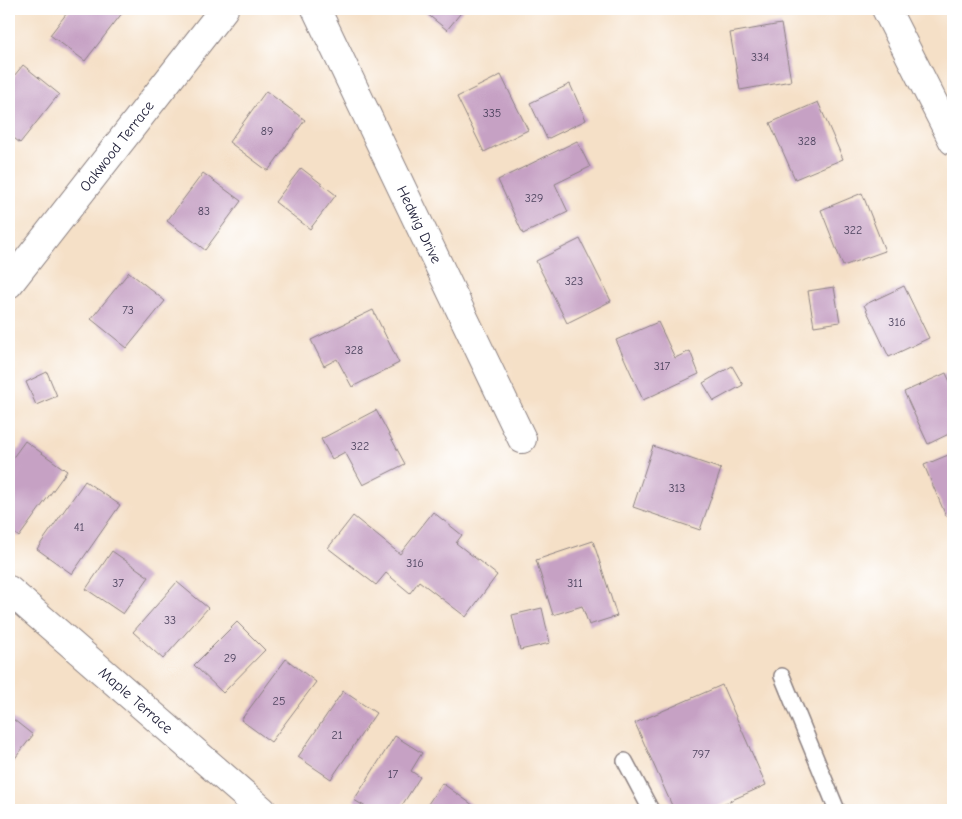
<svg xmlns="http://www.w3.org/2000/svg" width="962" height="819" viewBox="0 0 962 819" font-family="'Comic Neue',sans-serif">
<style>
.building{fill:#c6a1c4}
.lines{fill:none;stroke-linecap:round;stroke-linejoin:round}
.service-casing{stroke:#8c8181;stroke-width:18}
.minor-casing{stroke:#8c8181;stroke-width:30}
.service{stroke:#fff;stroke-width:15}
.minor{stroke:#fff;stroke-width:28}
.labels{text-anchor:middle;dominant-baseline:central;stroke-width:4;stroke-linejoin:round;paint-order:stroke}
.number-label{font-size:12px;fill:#4b425d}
.street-label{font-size:15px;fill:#22223b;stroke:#fff}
</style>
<rect width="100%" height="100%" fill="#fff"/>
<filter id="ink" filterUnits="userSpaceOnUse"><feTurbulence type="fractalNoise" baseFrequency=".02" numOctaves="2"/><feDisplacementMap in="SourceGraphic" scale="10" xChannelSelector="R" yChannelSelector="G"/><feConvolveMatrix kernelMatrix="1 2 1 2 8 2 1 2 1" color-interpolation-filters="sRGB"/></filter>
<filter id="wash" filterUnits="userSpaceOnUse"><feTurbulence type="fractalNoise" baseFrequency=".0096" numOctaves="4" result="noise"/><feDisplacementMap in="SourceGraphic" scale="20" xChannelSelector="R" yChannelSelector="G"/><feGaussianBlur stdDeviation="1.12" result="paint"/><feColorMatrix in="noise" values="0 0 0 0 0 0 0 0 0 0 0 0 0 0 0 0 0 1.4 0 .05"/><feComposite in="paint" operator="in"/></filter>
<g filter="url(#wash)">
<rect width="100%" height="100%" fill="#f5e0c7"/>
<g id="blocks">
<g class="building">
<polygon points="70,9 119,9 123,12 85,61 50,35"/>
<polygon points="421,9 464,9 447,30"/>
<polygon points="781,24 791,81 740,90 730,33"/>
<polygon points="23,65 59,94 20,143 9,134 9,82"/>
<polygon points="501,75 528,130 484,152 457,97"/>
<polygon points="570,84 586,120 547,139 530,103"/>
<polygon points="266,91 305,120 268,171 229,142"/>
<polygon points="818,102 843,159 795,179 770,123"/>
<polygon points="577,141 590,167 555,184 568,212 523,234 498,180"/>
<polygon points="301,168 336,195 310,229 275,202"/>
<polygon points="203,173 241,201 205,250 167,221"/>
<polygon points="862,193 885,251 843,266 821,210"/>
<polygon points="580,239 611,301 567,323 536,261"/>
<polygon points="129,272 165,301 127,348 91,319"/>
<polygon points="904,286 929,338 889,357 864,305"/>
<polygon points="834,287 840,322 814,326 808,291"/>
<polygon points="373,310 399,363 352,387 337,359 324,366 311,340"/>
<polygon points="658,322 675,358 690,351 699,374 643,400 616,340"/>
<polygon points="732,366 743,385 714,401 703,383"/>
<polygon points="47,372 57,396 36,405 26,382"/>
<polygon points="946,373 953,388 953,432 928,444 904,392"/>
<polygon points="376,410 405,464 363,485 345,452 332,459 321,439"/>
<polygon points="25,441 67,471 19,537 9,529 9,463"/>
<polygon points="653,446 721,469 700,530 633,507"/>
<polygon points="953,453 953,513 946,516 924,465"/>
<polygon points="85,481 120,505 72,574 37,549"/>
<polygon points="433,512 462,535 456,543 497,575 466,617 419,581 410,593 386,573 376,585 328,548 353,516 400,554"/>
<polygon points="593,541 617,616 589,625 582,606 553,615 536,560"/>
<polygon points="112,551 149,577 123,614 86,589"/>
<polygon points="177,582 208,608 163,659 133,632"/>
<polygon points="542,608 550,643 520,650 512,615"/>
<polygon points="237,622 265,650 223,693 194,665"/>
<polygon points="286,659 316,682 271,742 241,720"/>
<polygon points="722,685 766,785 709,810 674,810 635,723"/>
<polygon points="343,691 376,713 331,779 298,757"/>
<polygon points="9,716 33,735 9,766"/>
<polygon points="395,736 422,753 411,771 420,777 399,810 371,810 354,800"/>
<polygon points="442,783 477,808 475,810 424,810"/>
</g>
</g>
</g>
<g filter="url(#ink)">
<use href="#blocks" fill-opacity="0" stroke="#8c8181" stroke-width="1"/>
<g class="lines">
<defs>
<g id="service">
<polyline points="782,676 837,810"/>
<polyline points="625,761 651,810"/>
</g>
<g id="minor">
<path id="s1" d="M316,9L522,439"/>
<polyline points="886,9 953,141"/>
<path id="s2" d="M9,284L224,9"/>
<path id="s3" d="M9,590L262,810"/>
</g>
</defs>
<use href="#service" class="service-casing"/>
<use href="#minor" class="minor-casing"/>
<use href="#service" class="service"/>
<use href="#minor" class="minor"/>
</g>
</g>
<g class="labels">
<g class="number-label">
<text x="760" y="57">334</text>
<text x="492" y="113">335</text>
<text x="267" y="131">89</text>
<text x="807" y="141">328</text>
<text x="534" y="198">329</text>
<text x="204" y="211">83</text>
<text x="853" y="230">322</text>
<text x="574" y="281">323</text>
<text x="128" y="310">73</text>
<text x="897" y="322">316</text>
<text x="354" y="350">328</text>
<text x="662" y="366">317</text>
<text x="360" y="446">322</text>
<text x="677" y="488">313</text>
<text x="79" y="527">41</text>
<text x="415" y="563">316</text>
<text x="118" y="583">37</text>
<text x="575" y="583">311</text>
<text x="170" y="620">33</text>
<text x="230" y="658">29</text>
<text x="279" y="701">25</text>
<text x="337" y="735">21</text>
<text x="701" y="754">797</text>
<text x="393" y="774">17</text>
</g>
<g class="street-label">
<text stroke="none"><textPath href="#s2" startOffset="175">Oakwood Terrace</textPath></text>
<text stroke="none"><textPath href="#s1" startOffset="239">Hedwig Drive</textPath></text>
<text stroke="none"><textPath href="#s3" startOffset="168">Maple Terrace</textPath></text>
</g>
</g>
<rect width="962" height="819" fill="none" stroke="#fff" stroke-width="30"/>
</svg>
